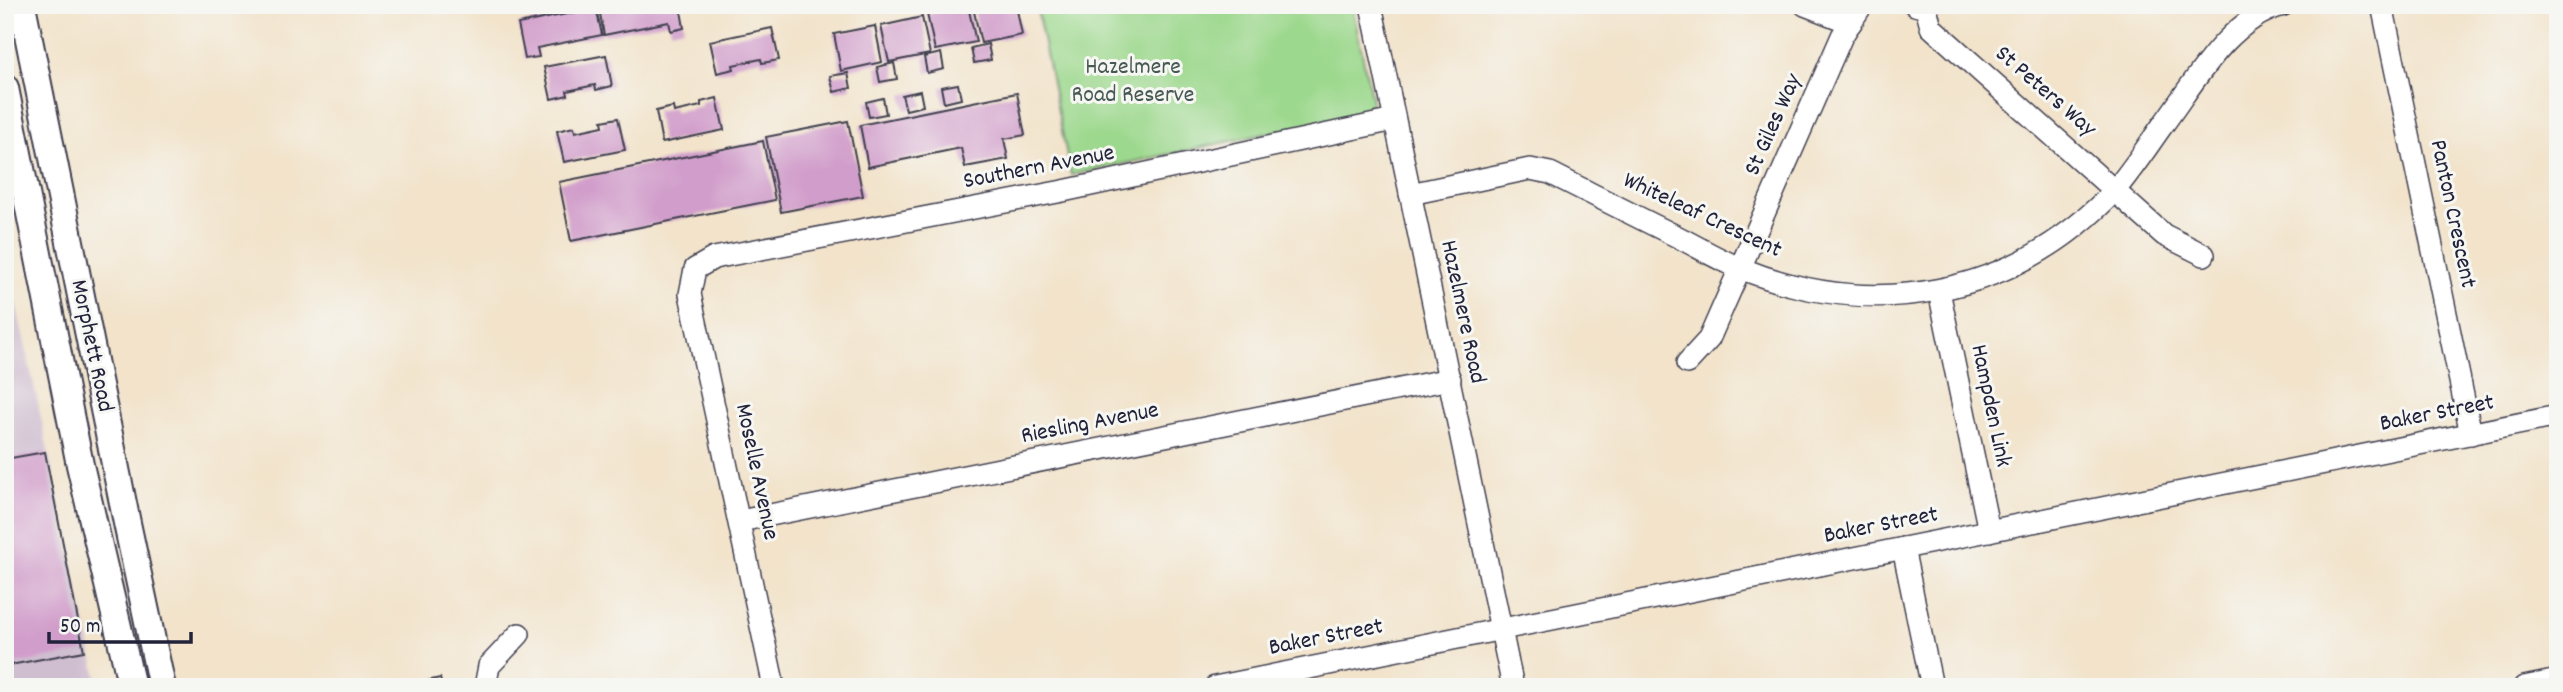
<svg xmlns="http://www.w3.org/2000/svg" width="2563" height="692" viewBox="0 0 2563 692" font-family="Dekko,sans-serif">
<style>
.industrial{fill:#cfbdd0}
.green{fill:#9cd88d;stroke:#5f7d64;stroke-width:2}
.building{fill:#d19ecb}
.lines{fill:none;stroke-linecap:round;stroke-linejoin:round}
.minor-casing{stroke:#413f50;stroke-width:24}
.major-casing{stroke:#413f50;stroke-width:30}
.minor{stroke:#fff;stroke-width:21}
.major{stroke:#fff;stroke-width:26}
.labels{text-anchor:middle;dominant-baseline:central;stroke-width:6;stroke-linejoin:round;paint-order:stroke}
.park-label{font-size:24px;fill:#475954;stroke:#f6f6f2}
.street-label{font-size:24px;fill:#22223b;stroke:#f6f6f2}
</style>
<rect width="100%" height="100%" fill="#f6f6f2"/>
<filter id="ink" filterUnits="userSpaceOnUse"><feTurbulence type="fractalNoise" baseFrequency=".0143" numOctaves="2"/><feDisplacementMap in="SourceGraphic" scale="14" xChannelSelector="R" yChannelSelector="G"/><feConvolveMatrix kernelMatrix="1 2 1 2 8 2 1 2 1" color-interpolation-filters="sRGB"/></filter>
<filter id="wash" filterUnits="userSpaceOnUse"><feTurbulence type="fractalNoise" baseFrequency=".00686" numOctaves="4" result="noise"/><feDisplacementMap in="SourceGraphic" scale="28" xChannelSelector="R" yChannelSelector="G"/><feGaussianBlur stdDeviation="1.57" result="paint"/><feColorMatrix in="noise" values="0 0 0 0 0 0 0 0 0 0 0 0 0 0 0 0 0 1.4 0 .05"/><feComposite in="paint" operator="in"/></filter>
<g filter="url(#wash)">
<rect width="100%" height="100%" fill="#f2e3ca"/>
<polygon class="industrial" points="5,251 99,687 5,687"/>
<polygon class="green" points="1036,5 1352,5 1372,101 1363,113 1071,175"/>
<g id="blocks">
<g class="building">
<polygon points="615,5 680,5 684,28 671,31 669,22 604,35 599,8"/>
<polygon points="981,5 1016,5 1022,35 981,43 973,7"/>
<polygon points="968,6 976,42 935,50 927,14"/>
<polygon points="596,8 602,35 537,48 539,57 525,59 518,24"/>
<polygon points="922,17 930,54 889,62 881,26"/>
<polygon points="875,26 882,62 841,71 834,34"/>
<polygon points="772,28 779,60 762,63 761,59 733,65 734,69 717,73 710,41"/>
<polygon points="988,44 991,60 974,63 971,48"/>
<polygon points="941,53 944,69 927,73 924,57"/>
<polygon points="606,55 612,86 596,90 595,85 567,91 568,95 551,99 544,67"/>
<polygon points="894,63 897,79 880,82 877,67"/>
<polygon points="848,73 851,88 834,92 830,76"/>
<polygon points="958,84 961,99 944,103 941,87"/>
<polygon points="920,91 923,106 906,110 902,95"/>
<polygon points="1017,93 1025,135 1004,139 1008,159 965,167 961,148 868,167 860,125"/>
<polygon points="717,98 724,130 662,143 656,111 673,107 674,112 701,106 701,102"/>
<polygon points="883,98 886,114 869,117 866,102"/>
<polygon points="618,118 625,150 564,162 557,131 574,127 575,132 603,126 602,121"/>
<polygon points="848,121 863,196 781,212 766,137"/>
<polygon points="763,141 775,200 571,241 559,182"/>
<polygon points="5,291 10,307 5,308"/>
<polygon points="45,452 84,651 5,666 5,459"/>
<polygon points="440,678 442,687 424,687 423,682"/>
</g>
</g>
</g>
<g filter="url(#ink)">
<use href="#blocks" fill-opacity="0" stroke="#413f50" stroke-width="2"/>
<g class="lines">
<defs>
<g id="minor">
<polyline points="1371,5 1513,687"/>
<polyline points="1805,5 1851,23"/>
<polyline points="1915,5 1926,8 1931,27 2164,235 2204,255"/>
<polyline points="2382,5 2471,434"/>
<path d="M1410,194L1530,169L1550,173C1592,194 1635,216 1678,237C1698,247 1719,260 1740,268C1873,322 2015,297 2115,190C2132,170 2147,147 2162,126C2195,82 2228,19 2283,5"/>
<polyline points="1939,291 1989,531"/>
<polyline points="1687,363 1709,339 1842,36 1862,5"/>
<polyline points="740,521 1450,379"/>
<polyline points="1903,548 1932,687"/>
<polyline points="485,687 489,666 519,634"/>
<polyline points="774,687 690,294 695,269 714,258 1063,191 1394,120"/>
<polyline points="1215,687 2558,416"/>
<polyline points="2524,687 2558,680"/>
</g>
<g id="major">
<polyline points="22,5 127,523 162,687"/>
<polyline points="5,88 80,465 132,687"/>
</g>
</defs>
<use href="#minor" class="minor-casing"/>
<use href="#major" class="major-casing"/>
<use href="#minor" class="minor"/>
<use href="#major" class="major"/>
</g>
</g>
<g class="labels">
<g class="park-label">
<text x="1133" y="68">Hazelmere<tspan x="1133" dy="28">Road Reserve</tspan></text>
</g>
<g class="street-label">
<text transform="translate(2045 92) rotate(41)">St Peters Way</text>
<text transform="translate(1774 125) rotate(-66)">St Giles Way</text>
<text transform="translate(1039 168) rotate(-11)">Southern Avenue</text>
<text transform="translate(2452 214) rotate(78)">Panton Crescent</text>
<text transform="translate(1702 216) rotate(25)">Whiteleaf Crescent</text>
<text transform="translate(1462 312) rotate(78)">Hazelmere Road</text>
<text transform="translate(91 346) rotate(78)">Morphett Road</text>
<text transform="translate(1990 406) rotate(78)">Hampden Link</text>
<text transform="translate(2437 414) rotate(-11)">Baker Street</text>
<text transform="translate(1090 424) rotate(-11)">Riesling Avenue</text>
<text transform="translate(756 472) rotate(78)">Moselle Avenue</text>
<text transform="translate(1881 526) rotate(-11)">Baker Street</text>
<text transform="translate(1326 638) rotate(-11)">Baker Street</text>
</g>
</g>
<rect width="2563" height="692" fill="none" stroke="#f6f6f2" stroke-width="28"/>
<path d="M49 632v10h142v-10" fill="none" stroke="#22223b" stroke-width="3.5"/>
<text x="60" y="632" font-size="21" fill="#22223b" stroke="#f6f6f2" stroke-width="5" paint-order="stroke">50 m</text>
</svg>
